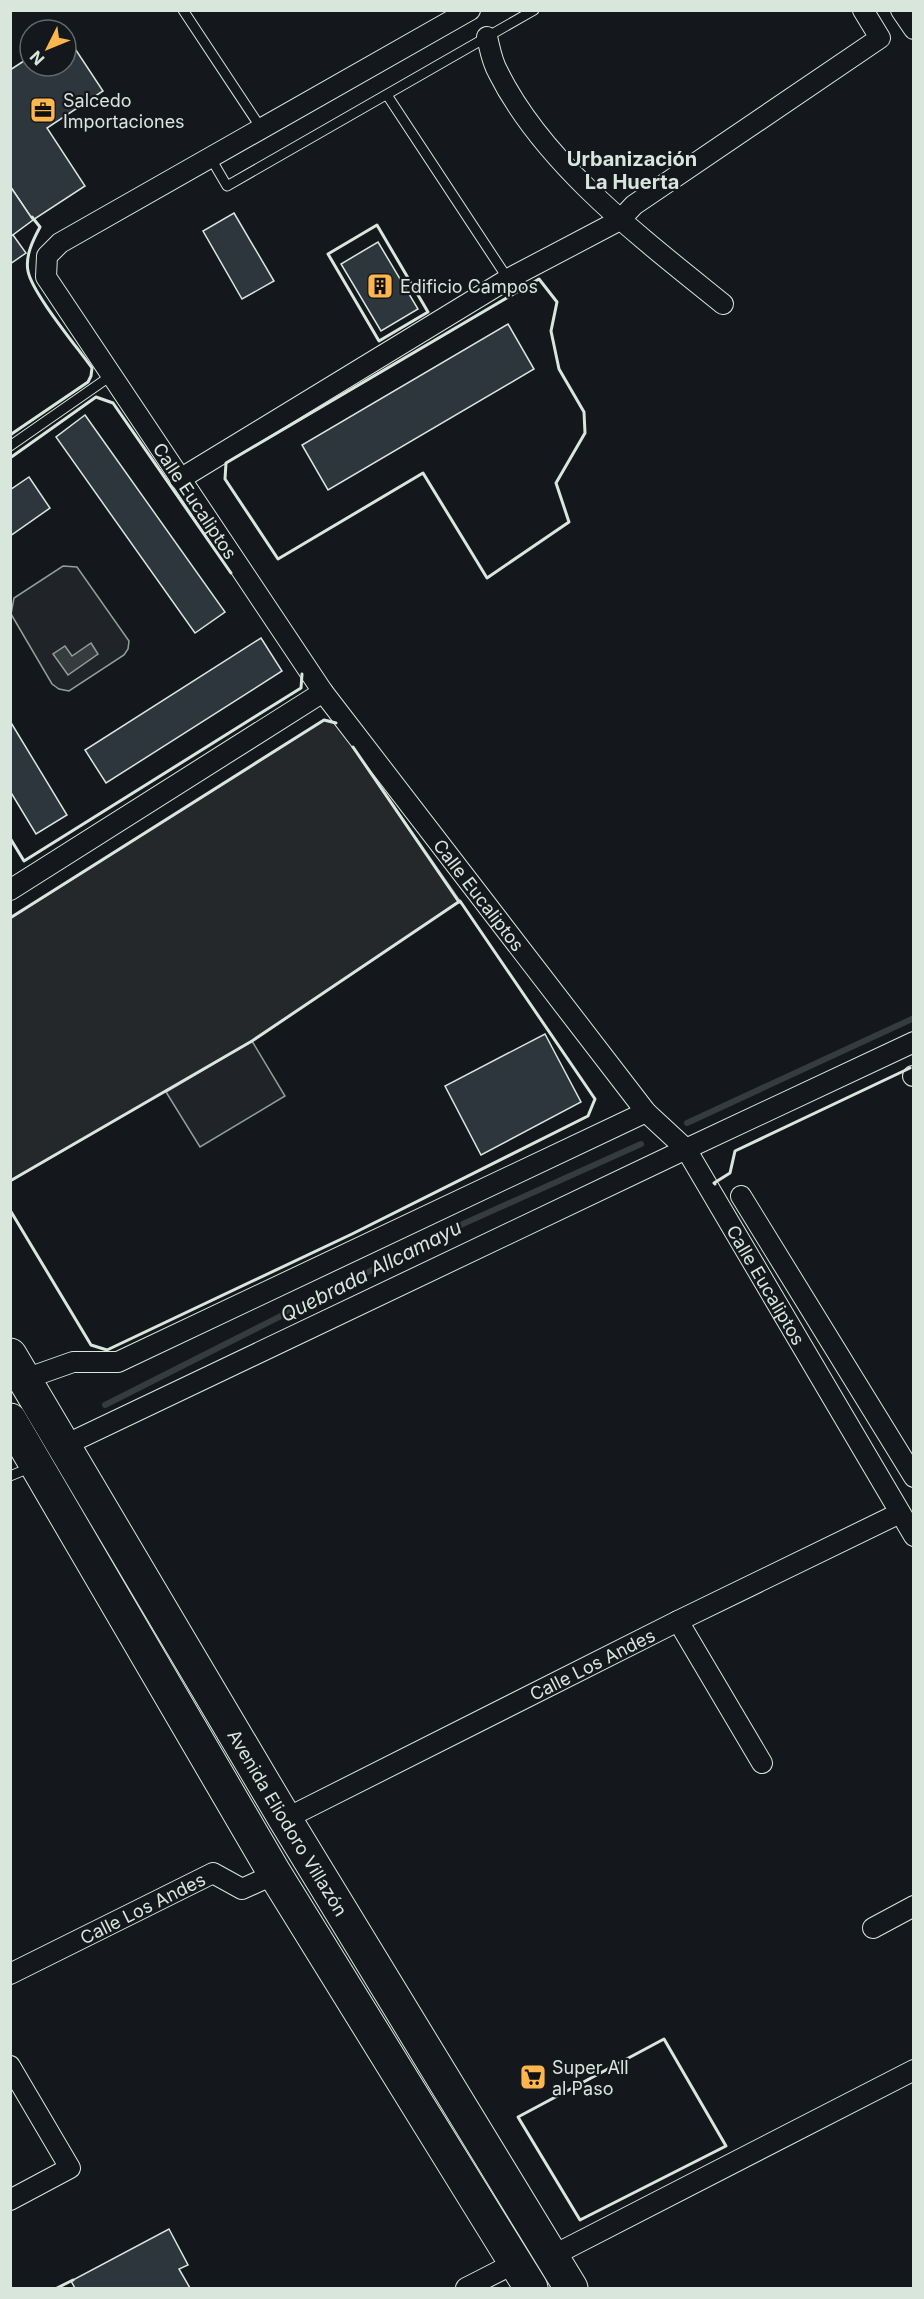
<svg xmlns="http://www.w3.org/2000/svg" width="924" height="2299" viewBox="0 0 924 2299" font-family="Inter,sans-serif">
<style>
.green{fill:#202428;stroke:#939e99;stroke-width:1.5}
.parking{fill:#24282b;stroke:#939e99;stroke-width:1.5}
.water{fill:#363b3e;stroke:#939e99;stroke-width:1.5}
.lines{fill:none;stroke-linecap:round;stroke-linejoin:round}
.stream{stroke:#363b3e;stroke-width:6}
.building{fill:#2c363c;stroke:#d8e6dc;stroke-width:1.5}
.lane-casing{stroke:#d8e6dc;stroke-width:11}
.street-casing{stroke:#d8e6dc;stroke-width:22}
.highway-casing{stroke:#d8e6dc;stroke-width:35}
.lane{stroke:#14181c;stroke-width:9}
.street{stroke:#14181c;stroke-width:20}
.highway{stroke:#14181c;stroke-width:33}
.wall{stroke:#d8e6dc;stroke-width:3}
.labels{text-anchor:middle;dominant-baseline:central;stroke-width:4.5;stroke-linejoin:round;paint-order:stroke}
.poi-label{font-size:18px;fill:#d8e6dc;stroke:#14181c;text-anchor:start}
.street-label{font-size:18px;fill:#d8e6dc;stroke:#14181c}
.neighbourhood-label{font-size:20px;font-weight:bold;fill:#d8e6dc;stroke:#14181c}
.water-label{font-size:20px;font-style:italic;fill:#d8e6dc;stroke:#14181c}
</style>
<rect width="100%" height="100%" fill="#14181c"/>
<g class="green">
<polygon points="63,566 77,567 129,641 128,649 124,655 69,691 59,689 52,684 11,614 14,598"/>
<polygon points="252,1041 285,1096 200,1147 166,1092"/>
</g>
<polygon class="parking" points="324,720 335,721 460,901 252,1041 11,1181 11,918"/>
<polygon class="water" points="91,643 98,654 68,675 53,654 65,646 72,656"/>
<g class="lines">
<g class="stream">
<polyline points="687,1123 914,1018"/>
<polyline points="105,1405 465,1223 641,1144"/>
</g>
</g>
<g class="building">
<polygon points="66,35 103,91 47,128 85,186 33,220 10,186 10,70 30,57 30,66 66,66"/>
<polygon points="10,186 33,220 10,237"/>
<polygon points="234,213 274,281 242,299 203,231"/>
<polygon points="13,235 26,253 10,264 10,237"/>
<polygon points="378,242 418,309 381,331 341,264"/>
<polygon points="508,324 534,369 328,490 302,445"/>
<polygon points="85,415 225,612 195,633 56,437"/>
<polygon points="29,477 50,508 10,536 10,490"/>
<polygon points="261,638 282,671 106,783 85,750"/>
<polygon points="10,721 67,815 36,834 10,791"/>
<polygon points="545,1034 581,1102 481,1155 445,1086"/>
<polygon points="169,2229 188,2265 179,2269 190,2288 75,2288 71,2281"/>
</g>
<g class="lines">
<defs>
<g id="lane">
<polyline points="183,10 261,128"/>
<polyline points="387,95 508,279"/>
<polyline points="210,157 227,186 534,10"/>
<polyline points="10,446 112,375"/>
<polyline points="10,1476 32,1467"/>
</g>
<g id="street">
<path id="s1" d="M470,10L60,243L47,256L46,277L323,692L646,1112L686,1149L914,1536"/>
<polyline points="901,10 914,29"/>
<path d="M487,37C490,49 492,62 498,72C544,165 644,240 723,304"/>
<polyline points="180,479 508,279 620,220 634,205 880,38 863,10"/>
<polyline points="10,890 323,692"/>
<polyline points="913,1076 914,1076"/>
<polyline points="741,1196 914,1477"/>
<polyline points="25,1379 73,1362 118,1362 646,1112"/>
<polyline points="63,1446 686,1149 914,1042"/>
<polyline points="678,1621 762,1763"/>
<path id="s2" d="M285,1819L678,1621L900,1513"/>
<polyline points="873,1928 914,1906"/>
<path id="s3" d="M10,1974L213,1873L242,1889L275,1874"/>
<polyline points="10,2066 70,2168 10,2200"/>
<polyline points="552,2256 914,2070"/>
<polyline points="466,2288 515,2263"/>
</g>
<g id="highway">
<path id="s4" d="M10,1355L285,1819L571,2288"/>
<polyline points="10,1420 275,1874 531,2288"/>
</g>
</defs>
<use href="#lane" class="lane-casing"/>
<use href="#street" class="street-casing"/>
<use href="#highway" class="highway-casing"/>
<use href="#lane" class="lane"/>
<use href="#street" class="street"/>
<use href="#highway" class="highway"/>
<g class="wall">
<polygon points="377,225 428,312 379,341 328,254"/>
<polygon points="539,279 557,302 551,331 559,369 584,412 585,433 556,483 569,522 487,578 423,473 278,559 225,479 226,463"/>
<path d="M10,435L88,382L91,376L92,368C77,347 32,293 28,271C25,256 33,240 40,227L32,217"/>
<polyline points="10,458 96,397 113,403 231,573"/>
<polyline points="353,747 459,902"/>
<polyline points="10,838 24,861 301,688 302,674"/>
<polyline points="10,918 324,720 336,723"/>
<polyline points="10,1181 252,1041 460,901 595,1099 588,1116 352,1234 107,1350 91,1345 10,1210"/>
<polyline points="715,1184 714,1183 730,1173 735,1151 910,1068"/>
<polygon points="664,2039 726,2146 580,2220 518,2117"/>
<polyline points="57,2288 73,2280"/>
</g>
</g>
<defs>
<symbol id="office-square" viewBox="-11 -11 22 22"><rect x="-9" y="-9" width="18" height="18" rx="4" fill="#ffb74d" stroke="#14181c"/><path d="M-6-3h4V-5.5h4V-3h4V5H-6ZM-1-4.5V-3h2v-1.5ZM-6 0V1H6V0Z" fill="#111"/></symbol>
<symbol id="building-square" viewBox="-11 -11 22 22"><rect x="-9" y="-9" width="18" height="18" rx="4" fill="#ffb74d" stroke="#14181c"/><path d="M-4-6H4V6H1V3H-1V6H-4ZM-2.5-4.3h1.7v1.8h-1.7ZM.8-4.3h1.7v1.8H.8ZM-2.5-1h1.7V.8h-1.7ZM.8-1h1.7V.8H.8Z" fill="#111"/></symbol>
<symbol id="supermarket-square" viewBox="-11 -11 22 22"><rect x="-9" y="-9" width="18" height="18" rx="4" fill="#ffb74d" stroke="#14181c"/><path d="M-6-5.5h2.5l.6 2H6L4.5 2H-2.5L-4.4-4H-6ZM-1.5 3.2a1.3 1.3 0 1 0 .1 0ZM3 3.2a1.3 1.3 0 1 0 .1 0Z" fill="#111"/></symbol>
</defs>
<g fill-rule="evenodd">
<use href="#office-square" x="28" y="95" width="30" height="30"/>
<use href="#building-square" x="365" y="271" width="30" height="30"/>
<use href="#supermarket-square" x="518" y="2062" width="30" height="30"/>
</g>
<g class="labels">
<g class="poi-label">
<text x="63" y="100">Salcedo<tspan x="63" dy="21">Importaciones</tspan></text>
<text x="400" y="286">Edificio Campos</text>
<text x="552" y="2067">Super All<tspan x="552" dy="21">al Paso</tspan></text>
</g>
<g class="street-label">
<text stroke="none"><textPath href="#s1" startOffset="780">Calle Eucaliptos</textPath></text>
<text stroke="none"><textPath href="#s1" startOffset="1266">Calle Eucaliptos</textPath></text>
<text stroke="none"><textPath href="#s1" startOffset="1752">Calle Eucaliptos</textPath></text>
<text stroke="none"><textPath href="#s2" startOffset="344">Calle Los Andes</textPath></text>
<text stroke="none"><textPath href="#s4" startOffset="544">Avenida Eliodoro Villazón</textPath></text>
<text stroke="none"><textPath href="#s3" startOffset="148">Calle Los Andes</textPath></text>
</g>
<g class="neighbourhood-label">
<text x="632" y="159">Urbanización<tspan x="632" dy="23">La Huerta</tspan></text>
</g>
<g class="water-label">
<text transform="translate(371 1271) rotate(-27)">Quebrada Allcamayu</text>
</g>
</g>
<rect width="924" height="2299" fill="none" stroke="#d8e6dc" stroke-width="24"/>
<g transform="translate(48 48) rotate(227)"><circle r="28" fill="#14181c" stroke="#626a69" stroke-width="1.5"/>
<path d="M0-4.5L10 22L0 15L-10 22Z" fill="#ffb74d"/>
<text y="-9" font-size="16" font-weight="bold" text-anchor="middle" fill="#d8e6dc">N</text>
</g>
</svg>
